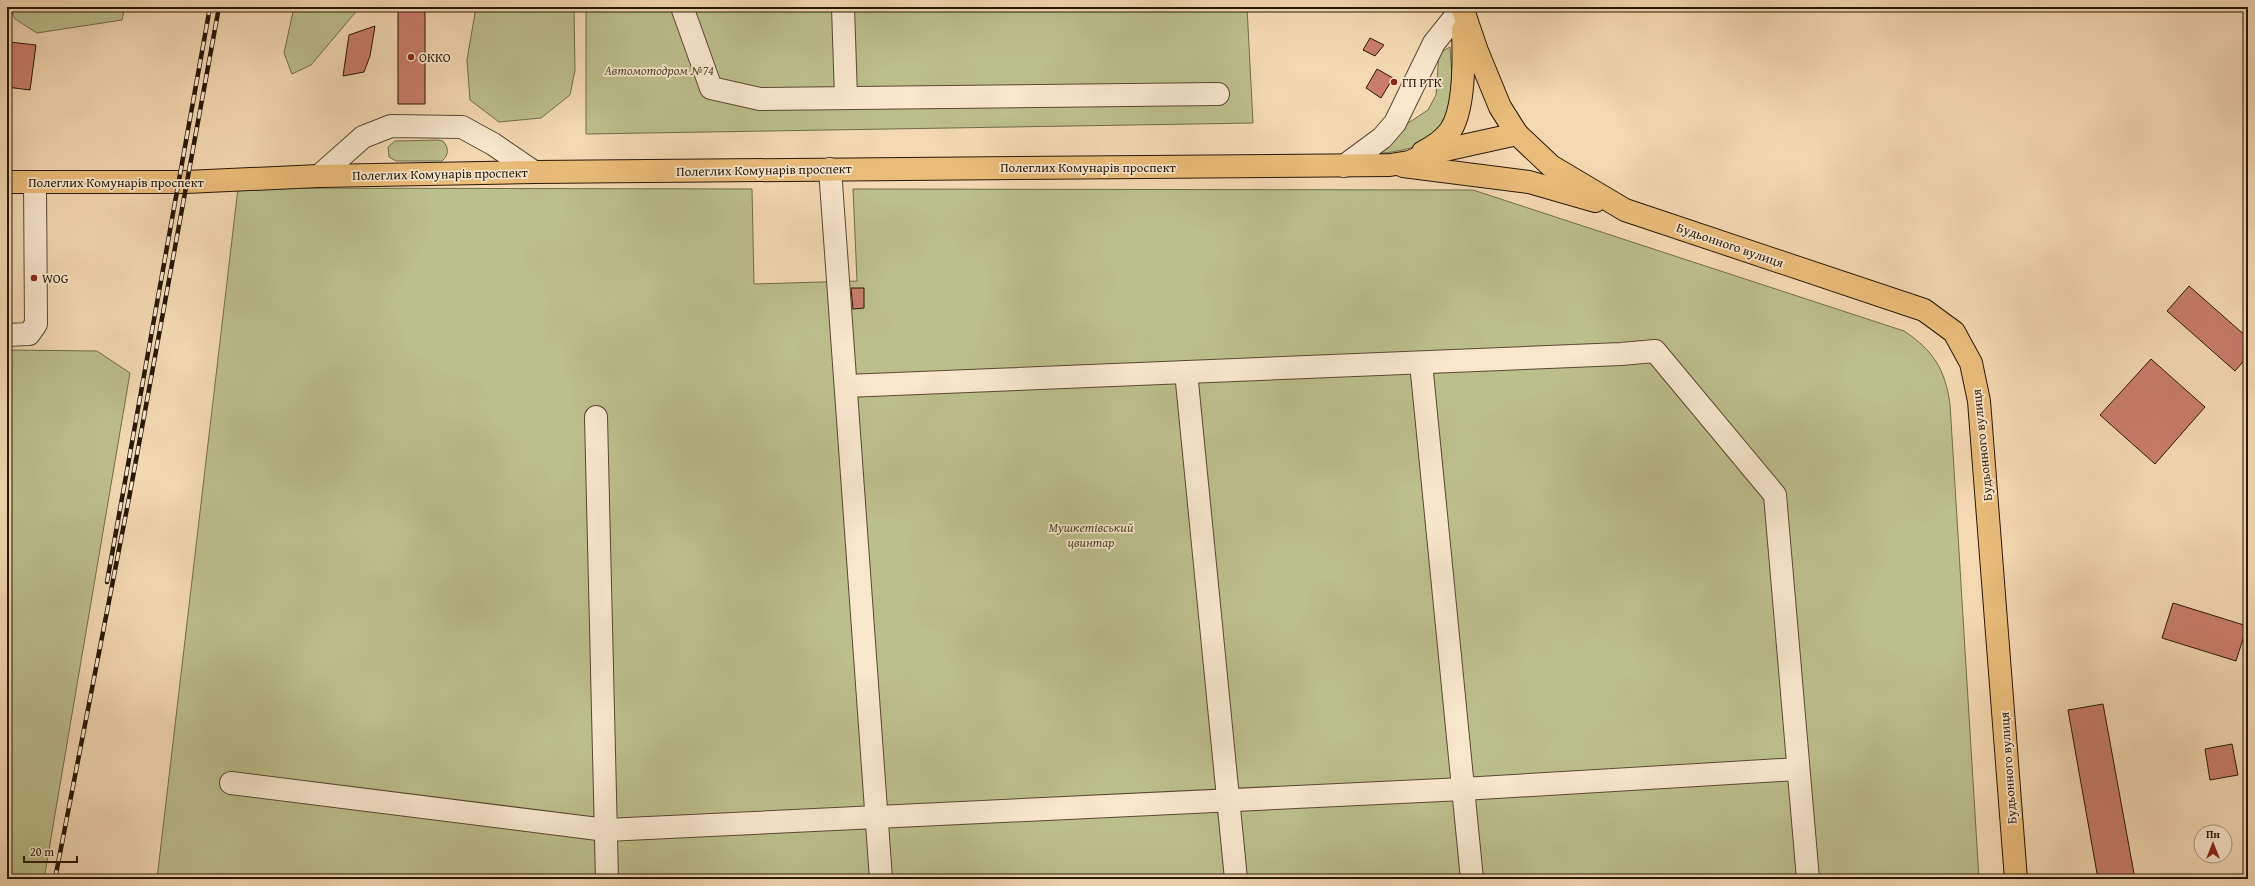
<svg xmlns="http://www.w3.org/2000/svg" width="2255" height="886" viewBox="0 0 2255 886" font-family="'Gentium Book Plus',serif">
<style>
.green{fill:#bbbf8c;stroke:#716c4a}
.building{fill:#ca7d6b;stroke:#271807}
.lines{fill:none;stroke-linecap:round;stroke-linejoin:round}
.minor-casing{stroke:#5a4832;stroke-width:24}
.major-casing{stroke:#271807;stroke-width:24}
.minor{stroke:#f8e6cd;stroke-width:22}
.major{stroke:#eabc79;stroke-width:22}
.rail-casing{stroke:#271807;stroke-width:4.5}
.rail{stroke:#f8e6cd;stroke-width:3;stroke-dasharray:9;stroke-linecap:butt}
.poi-dot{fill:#8f2418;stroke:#f8e6cd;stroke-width:1.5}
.labels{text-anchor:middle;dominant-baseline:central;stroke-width:3.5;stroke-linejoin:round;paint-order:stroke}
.poi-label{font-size:13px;fill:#271807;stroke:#f8e6cd;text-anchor:start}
.park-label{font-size:13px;font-style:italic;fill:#534a2f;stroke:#f8e6cd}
.street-label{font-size:13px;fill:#271807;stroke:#f8e6cd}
</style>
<rect width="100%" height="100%" fill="#f4d8b2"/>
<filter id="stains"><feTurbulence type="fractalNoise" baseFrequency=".005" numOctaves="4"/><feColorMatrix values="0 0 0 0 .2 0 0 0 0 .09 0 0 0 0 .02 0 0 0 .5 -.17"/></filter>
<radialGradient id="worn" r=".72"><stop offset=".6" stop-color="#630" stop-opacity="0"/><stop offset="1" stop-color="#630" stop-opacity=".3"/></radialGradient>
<g class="green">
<polygon points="10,7 125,7 122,20 37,33 15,19"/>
<polygon points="294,7 360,7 311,65 292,74 284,53"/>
<polygon points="476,7 574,7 575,70 570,95 541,118 499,122 470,100 467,60"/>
<polygon points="586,7 1247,7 1253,123 586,134"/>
<path d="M1450,47C1451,67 1455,97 1449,115C1437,149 1392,154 1361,154L1428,110L1436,95L1439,53Z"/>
<path d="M437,140L443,141C449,148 449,155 442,161H396L389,157L388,147L395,141Z"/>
<path d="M238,188L752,189L754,284L857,281L853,189L1473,190L1904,331C1933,350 1945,369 1950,404L1979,879H157Z"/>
<polygon points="7,350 97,351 130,373 44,879 7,879"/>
</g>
<g class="building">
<polygon points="398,9 425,10 425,104 398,104"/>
<polygon points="375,26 370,56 364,72 343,76 349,35"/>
<polygon points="1370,38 1384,45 1375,56 1363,50"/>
<polygon points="10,42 36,45 30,90 7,87"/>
<polygon points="1377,69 1393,78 1381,98 1366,88"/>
<polygon points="2189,286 2248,338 2248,356 2235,371 2167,311"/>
<polygon points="851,288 864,288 864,308 853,309"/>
<polygon points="2151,359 2205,407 2155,464 2100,415"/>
<polygon points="2173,603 2247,626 2236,661 2162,638"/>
<polygon points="2103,704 2135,879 2098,879 2068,710"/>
<polygon points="2232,744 2238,775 2210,780 2205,749"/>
</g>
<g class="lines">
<defs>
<g id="minor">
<polyline points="682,7 711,88 760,99 1218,94"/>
<polyline points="843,7 846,98"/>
<polyline points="1344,166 1382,138 1395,123 1434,43 1462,8"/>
<polyline points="830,169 881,879"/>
<polyline points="319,176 363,137 391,126 462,127 493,144 534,172"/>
<polyline points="7,335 29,334 36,324 35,182"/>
<polyline points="1421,363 1472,879"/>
<polyline points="1186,372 1236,879"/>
<polyline points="846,386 1621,354 1655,351 1775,495 1808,879"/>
<polyline points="596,417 607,879"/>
<polyline points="231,783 606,830 1463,789 1798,769"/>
</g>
<g id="major">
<polyline points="1462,7 1477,51 1500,107 1517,134 1551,166 1625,210 1924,310 1954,332 1971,363 1979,401 2016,879"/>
<path d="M1423,152C1433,147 1443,140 1450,131C1465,110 1464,55 1463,30"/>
<polyline points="1403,166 1529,182 1595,201"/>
<polyline points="7,182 186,182 319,176 534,172 1390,165 1409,162 1431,153 1517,134"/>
</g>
</defs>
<use href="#minor" class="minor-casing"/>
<use href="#major" class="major-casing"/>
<use href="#minor" class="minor"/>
<use href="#major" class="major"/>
<defs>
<g id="rail">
<polyline points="107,582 210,7"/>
<polyline points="55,879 130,493 219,7"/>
</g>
</defs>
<use href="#rail" class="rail-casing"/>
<use href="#rail" class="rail"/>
</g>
<g class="poi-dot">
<circle cx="411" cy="57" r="4"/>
<circle cx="1394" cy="82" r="4"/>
<circle cx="34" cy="278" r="4"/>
</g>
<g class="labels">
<g class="poi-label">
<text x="419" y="57">ОККО</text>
<text x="1402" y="82">ГП РТК</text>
<text x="42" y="278">WOG</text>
</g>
<g class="park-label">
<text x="659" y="70">Автомотодром №74</text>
<text x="1091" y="527">Мушкетівський<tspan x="1091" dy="15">цвинтар</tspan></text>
</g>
<g class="street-label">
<text x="1088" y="167">Полеглих Комунарів проспект</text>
<text transform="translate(764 170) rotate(-1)">Полеглих Комунарів проспект</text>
<text transform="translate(440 174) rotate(-1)">Полеглих Комунарів проспект</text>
<text x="116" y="182">Полеглих Комунарів проспект</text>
<text transform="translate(1730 245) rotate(19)">Будьонного вулиця</text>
<text transform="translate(1982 445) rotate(-96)">Будьонного вулиця</text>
<text transform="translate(2008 768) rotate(-94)">Будьонного вулиця</text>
</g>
</g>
<rect width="2255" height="886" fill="none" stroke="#f4d8b2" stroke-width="24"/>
<rect x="8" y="8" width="2239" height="870" fill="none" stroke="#271807" stroke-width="2"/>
<rect x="12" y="12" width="2231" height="862" fill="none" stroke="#271807"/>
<g transform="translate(2213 844)"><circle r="19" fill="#f8e6cd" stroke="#a4947e"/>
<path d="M0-3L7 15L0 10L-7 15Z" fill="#8f2418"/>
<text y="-6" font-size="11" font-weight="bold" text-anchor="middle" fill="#271807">Пн</text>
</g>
<path d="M24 856v6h53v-6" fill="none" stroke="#271807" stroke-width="2"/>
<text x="30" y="856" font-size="12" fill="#271807" stroke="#f8e6cd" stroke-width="3" paint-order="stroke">20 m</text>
<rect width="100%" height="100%" filter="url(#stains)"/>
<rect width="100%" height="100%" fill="url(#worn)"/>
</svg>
